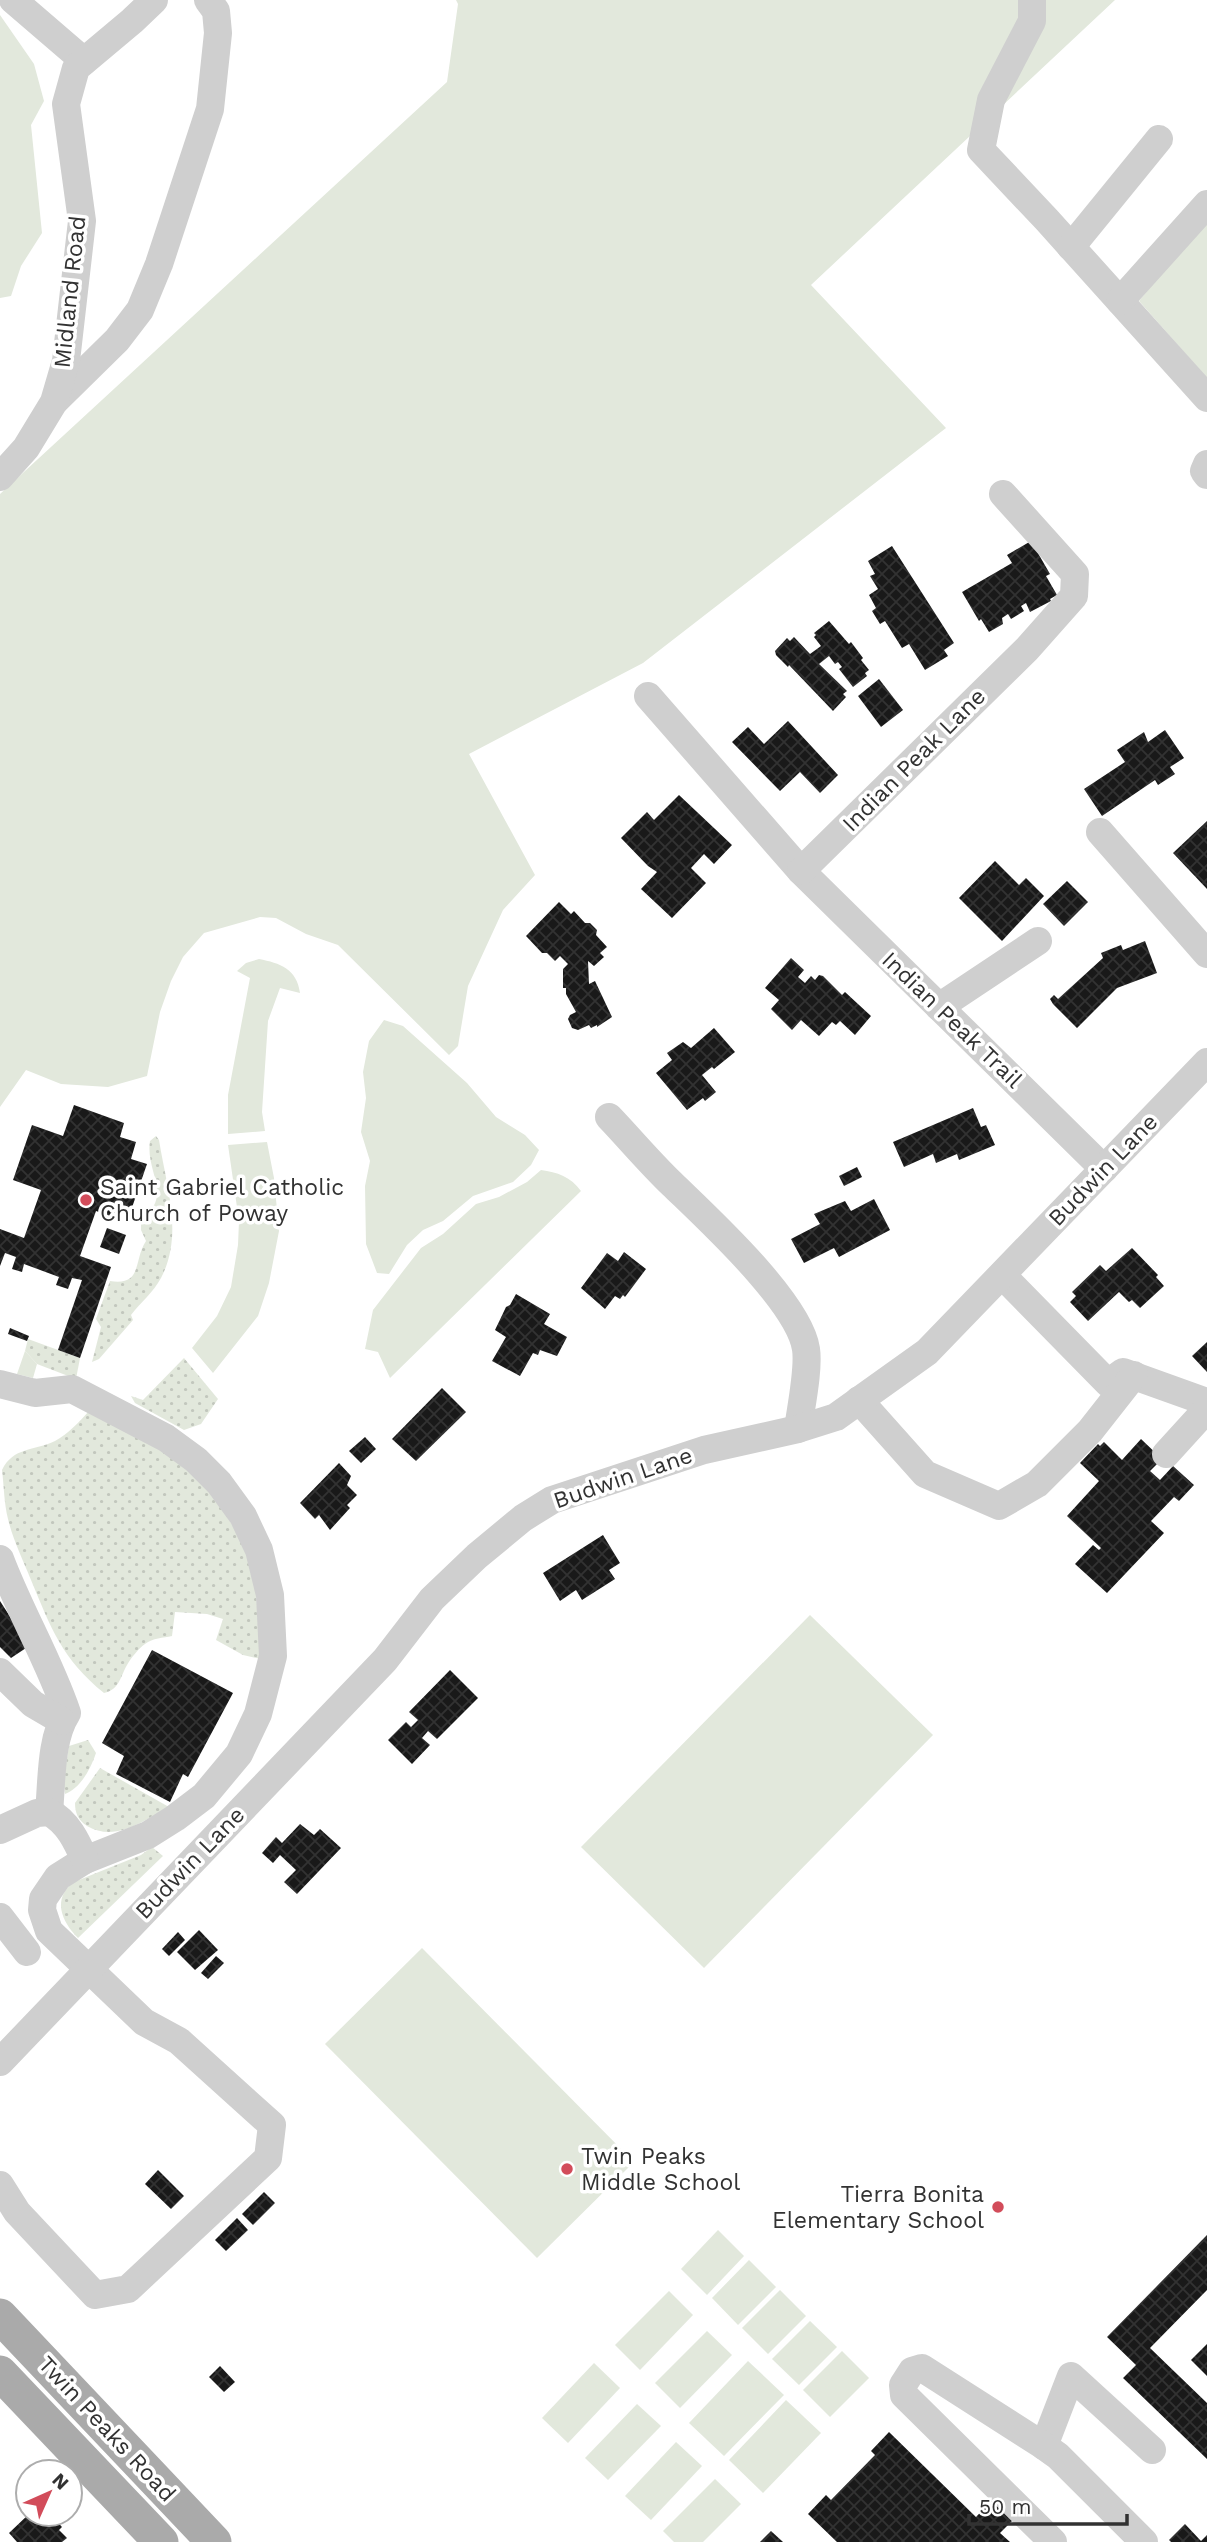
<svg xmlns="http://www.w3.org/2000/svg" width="1207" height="2542" viewBox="0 0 1207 2542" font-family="'Work Sans',sans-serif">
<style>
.grass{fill:#e2e8dc}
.garden{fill:url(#garden-dots)}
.building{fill:url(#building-cross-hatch)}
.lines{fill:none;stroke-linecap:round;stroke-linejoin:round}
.minor{stroke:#cfcfcf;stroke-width:28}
.major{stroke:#aaa;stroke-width:35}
.poi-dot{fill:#d24c5a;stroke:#fff;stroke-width:2.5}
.labels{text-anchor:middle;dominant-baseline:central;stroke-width:7;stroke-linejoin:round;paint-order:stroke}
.street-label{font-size:23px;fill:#323232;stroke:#fff}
.poi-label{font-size:23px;fill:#323232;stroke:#fff;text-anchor:start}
</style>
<defs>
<pattern id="garden-dots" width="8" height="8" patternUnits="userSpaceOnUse" patternTransform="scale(1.75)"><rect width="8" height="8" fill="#e2e8dc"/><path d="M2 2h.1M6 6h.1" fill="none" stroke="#c2c7bd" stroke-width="1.8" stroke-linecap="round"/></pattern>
<pattern id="building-cross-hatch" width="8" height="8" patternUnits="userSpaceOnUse" patternTransform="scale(1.75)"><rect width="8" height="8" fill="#191919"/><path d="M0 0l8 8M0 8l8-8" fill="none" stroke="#323232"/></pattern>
</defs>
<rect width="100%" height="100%" fill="#fff"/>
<g class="grass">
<polygon points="456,0 1115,0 811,285 946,428 643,663 469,754 535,875 503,910 468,986 458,1046 449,1055 338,945 306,934 276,918 260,917 204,933 183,957 171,981 160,1012 147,1076 108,1087 61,1084 26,1070 0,1107 0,494 447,82 458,4"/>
<polygon points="0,15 34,64 44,101 31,125 42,233 21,266 11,296 0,298"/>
<polygon points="1207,218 1207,378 1139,301"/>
<path d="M259,959C280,963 297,969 300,993L280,988L268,1021L262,1112L265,1131L228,1134V1095L250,978L237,971L246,963Z"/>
<polygon points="384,1020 403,1026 467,1083 496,1117 525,1135 539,1150 531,1165 513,1182 473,1196 443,1221 423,1230 407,1245 389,1274 377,1273 366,1244 365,1186 370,1161 361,1132 366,1098 363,1072 369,1041"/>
<polygon points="267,1142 274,1178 279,1231 269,1283 258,1316 213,1373 192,1348 217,1316 231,1287 238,1245 239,1221 228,1145"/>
<path d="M541,1170C557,1172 571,1177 581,1191L390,1378L378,1352L365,1349L373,1310L421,1248L443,1234L476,1204L499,1197L527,1182Z"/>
<polygon points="25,1351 37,1364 33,1378 17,1374"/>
<polygon points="810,1615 933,1735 704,1968 581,1847"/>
<polygon points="422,1948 634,2162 537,2258 325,2044"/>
<polygon points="718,2230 744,2256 707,2295 681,2269"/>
<polygon points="749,2260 776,2287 738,2325 712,2298"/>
<polygon points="780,2290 806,2316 768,2354 742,2328"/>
<polygon points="669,2291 693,2315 640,2370 615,2345"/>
<polygon points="810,2321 837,2347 799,2385 772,2359"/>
<polygon points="707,2331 732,2355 680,2408 655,2383"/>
<polygon points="842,2351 869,2378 830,2417 803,2390"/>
<polygon points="748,2361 784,2395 724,2456 689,2423"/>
<polygon points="594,2363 620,2388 568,2443 542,2418"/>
<polygon points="786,2400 821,2433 763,2493 729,2460"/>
<polygon points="637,2404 661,2426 608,2480 585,2458"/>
<polygon points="676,2442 702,2466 651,2520 625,2496"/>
<polygon points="715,2479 741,2504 703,2542 674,2542 663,2531"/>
</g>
<g class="garden">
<path d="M156,1136L159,1140C166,1185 184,1234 161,1278C153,1293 141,1302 131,1315L133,1320L99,1359L92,1362L101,1327L96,1319L110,1281C143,1286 133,1261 146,1241L141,1230V1219C174,1196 145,1172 150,1141Z"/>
<polygon points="28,1339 80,1358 76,1379 37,1364 25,1351"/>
<polygon points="184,1358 218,1399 201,1424 184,1430 135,1403 131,1396 143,1400"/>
<path d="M89,1411L162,1449L210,1489L244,1544L256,1591L261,1659L243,1655L216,1640L223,1619L207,1614L175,1612L172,1636C163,1638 153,1638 145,1644C139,1648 131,1658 127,1665C120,1677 120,1689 104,1693C62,1659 51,1628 31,1580C23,1560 13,1540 8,1519C4,1503 4,1486 2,1470C13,1447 34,1451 55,1441C69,1433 78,1423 89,1411Z"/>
<path d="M88,1740L96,1753C91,1768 81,1788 65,1794L63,1781L69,1746Z"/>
<path d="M100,1768L169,1807C144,1820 116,1843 87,1826C78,1820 75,1813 75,1803Z"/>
<path d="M152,1847L163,1856L78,1938C61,1921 52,1898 74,1882L141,1855Z"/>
</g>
<g class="building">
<polygon points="1031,541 1050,574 1046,576 1057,595 1050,599 1051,601 1030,612 1026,603 1021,606 1024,611 1011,619 1008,614 1002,618 1003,624 989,632 981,619 979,621 962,592 1012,563 1007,555"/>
<polygon points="892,546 954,643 944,650 948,656 925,670 909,644 902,648 885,621 880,624 872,611 876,608 869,595 878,589 870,576 875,574 868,561"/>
<polygon points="829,621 849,644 851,642 863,658 861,660 869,670 865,673 867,676 853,687 839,669 842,667 838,662 835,664 829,656 819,664 847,691 843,694 846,697 833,711 789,665 788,667 776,655 775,651 787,638 790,641 794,637 810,654 821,646 814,637 816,635 814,633"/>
<polygon points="879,679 903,710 881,727 858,696"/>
<polygon points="788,721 838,775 820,793 800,772 780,791 732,742 748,727 764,744"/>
<polygon points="1165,730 1184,758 1170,767 1175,774 1158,785 1155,780 1102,816 1084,789 1125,762 1117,750 1144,732 1148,742"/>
<polygon points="679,795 732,845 714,864 704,854 691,868 706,883 672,918 641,889 657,872 648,866 621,838 647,812 654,820"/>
<polygon points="1207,821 1207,889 1173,853"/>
<polygon points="995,861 1019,885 1026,878 1044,896 1002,941 959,898"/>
<polygon points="1067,881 1088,902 1064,926 1043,904"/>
<polygon points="559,902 571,914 574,911 585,923 590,923 597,930 596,935 607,947 600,953 604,957 594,966 588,961 589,984 595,981 612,1017 597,1027 597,1025 591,1028 589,1025 578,1030 572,1028 568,1019 570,1015 576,1012 566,994 566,988 563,988 563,969 568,964 560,956 555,961 547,953 542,953 526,936"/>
<polygon points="1145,941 1157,973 1117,988 1077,1028 1053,1004 1050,999 1054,995 1058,999 1103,958 1101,953 1121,945 1123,950"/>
<polygon points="791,958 804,970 798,977 805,983 811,976 815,980 819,975 823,976 842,995 845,992 871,1016 855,1035 840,1021 836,1025 832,1022 819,1036 801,1020 792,1030 771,1009 779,1000 765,988"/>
<polygon points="714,1028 735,1052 714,1069 712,1067 702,1075 716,1092 705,1101 703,1098 687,1110 656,1073 672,1060 667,1053 683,1042 691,1048"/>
<polygon points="74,1105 124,1123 120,1137 136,1142 131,1159 147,1164 127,1222 96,1211 80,1256 111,1267 80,1358 58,1350 82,1280 72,1278 68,1289 56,1285 59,1277 24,1264 22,1272 12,1269 16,1257 5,1253 0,1266 0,1229 24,1238 41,1190 13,1180 32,1125 63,1136"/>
<polygon points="973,1108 981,1127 986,1125 995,1145 959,1160 957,1154 936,1163 933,1154 904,1167 893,1142"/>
<polygon points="857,1167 862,1177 844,1186 839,1176"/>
<polygon points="874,1199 890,1230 839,1257 834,1248 804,1263 791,1239 820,1224 814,1214 845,1201 851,1211"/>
<polygon points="107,1228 126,1235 119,1254 100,1247"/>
<polygon points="1132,1248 1158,1275 1156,1277 1164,1286 1140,1308 1132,1300 1129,1302 1119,1292 1088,1321 1070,1302 1076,1296 1072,1292 1100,1265 1106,1271"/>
<polygon points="624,1252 646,1269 625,1297 623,1295 620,1299 615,1296 605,1309 581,1288 607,1253 618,1261"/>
<polygon points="516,1294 550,1314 544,1324 567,1337 557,1356 540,1350 538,1355 533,1353 520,1376 492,1361 506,1337 495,1330 506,1307 510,1305"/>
<polygon points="10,1328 29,1336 27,1341 8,1334"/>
<polygon points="1207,1342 1207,1372 1192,1356"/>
<polygon points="442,1388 466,1412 416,1461 392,1439"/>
<polygon points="365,1437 376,1449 361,1463 349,1451"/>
<polygon points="1141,1439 1162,1459 1150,1471 1160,1480 1173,1466 1194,1485 1179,1501 1174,1497 1151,1521 1164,1533 1107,1593 1075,1564 1093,1545 1099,1550 1101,1548 1067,1516 1099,1481 1080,1463 1098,1444 1100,1446 1104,1442 1122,1460"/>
<polygon points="339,1463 351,1476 347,1485 357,1495 347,1505 350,1508 330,1530 319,1515 315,1519 300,1503"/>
<polygon points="603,1535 620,1563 609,1570 615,1579 582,1600 576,1590 560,1601 543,1573"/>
<polygon points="0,1601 29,1646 11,1658 0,1647"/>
<polygon points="152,1650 233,1693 188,1777 183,1774 170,1802 116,1774 124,1756 102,1743"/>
<polygon points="450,1670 478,1698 437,1739 428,1731 422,1738 430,1745 412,1764 388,1740 406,1722 411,1727 418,1720 409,1712"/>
<polygon points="300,1824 314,1835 320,1829 341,1848 297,1894 284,1882 296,1870 280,1855 273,1863 262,1853 276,1837 282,1843"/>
<polygon points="199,1930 218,1950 195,1970 177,1952"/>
<polygon points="178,1932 185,1940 169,1956 162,1949"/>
<polygon points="216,1956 224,1963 208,1979 201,1973"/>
<polygon points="158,2170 184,2196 171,2209 145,2184"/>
<polygon points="264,2192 275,2203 253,2225 242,2214"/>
<polygon points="237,2218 248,2230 226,2251 215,2240"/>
<polygon points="1207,2235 1207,2290 1150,2348 1207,2403 1207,2459 1123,2378 1136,2365 1107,2337"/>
<polygon points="1207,2344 1207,2376 1191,2360"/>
<polygon points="220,2366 235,2382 224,2392 209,2377"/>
<polygon points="889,2432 976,2517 995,2497 1016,2517 1000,2533 1010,2542 837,2542 808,2514 826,2495 831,2500 875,2455 871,2451"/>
<polygon points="29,2514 35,2514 39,2518 46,2514 52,2521 55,2519 62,2527 59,2530 67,2538 62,2542 17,2542 9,2533"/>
<polygon points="1185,2524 1201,2541 1207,2535 1207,2542 1171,2542 1169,2540"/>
<polygon points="771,2531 783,2542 760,2542"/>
</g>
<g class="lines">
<g class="minor">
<polyline points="13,0 84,61"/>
<polyline points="1032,0 1032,21 991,100 981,150 1047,220 1207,398"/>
<polyline points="1071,247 1159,139"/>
<polyline points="1120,301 1207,204"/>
<polyline points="56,400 117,340 140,310 159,264 210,109 218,33 216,11 208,0"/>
<polyline points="1207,464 1204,471 1207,475"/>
<polyline points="0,477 26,448 54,402 66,361 82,221 66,104 76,68 132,21 154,0"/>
<polyline points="648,696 801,871 1104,1169"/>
<polyline points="1100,832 1207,954"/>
<polyline points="801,871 1027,649 1074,596 1075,574 1003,494"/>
<polyline points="939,1007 1038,941"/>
<path d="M609,1117C630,1139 650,1163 672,1184C707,1218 799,1302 806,1349C809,1369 801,1407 798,1429"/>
<polyline points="1002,1275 1108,1383 1123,1372 1207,1402"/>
<polyline points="0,1384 35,1393 72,1389 166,1438 196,1460 219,1483 243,1516 259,1550 270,1595 273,1656 258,1714 239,1754 204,1796 175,1818 148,1835 85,1860 58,1877 43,1899 42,1910 49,1931 144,2022 179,2041 272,2125 268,2158 128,2289 95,2295 17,2212 0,2185"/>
<polyline points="859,1400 925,1474 999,1506 1037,1484 1090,1431 1134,1375"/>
<polyline points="1166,1454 1207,1409"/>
<path d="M0,1559C20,1612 49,1660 67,1713C50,1739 52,1782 49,1812"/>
<polyline points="0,1672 33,1704 62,1721"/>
<path d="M0,1830L37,1813L49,1812C68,1822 77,1842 85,1860"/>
<polyline points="0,1917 27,1952"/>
<polyline points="0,2062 385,1660 432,1599 477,1556 523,1518 552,1500 704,1450 798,1429 836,1417 927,1352 1207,1062"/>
<polyline points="1044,2446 1071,2376 1152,2450"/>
<polyline points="1053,2542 904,2395 903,2385 912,2371 922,2368 1044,2446 1058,2456 1144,2542"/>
</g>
<g class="major">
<polyline points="0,2316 214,2542"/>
<polyline points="0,2373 161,2542"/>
</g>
</g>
<g class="poi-dot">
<circle cx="86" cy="1200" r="7"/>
<circle cx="567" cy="2169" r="7"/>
<circle cx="998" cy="2207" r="7"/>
</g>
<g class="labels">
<g class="street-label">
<text transform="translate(70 292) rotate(-84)">Midland Road</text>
<text transform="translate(914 760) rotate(-45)">Indian Peak Lane</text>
<text transform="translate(952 1020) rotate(44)">Indian Peak Trail</text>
<text transform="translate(1103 1170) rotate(-46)">Budwin Lane</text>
<text transform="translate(623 1478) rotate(-19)">Budwin Lane</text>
<text transform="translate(190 1863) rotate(-46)">Budwin Lane</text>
<text transform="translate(107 2429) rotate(47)">Twin Peaks Road</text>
</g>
<g class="poi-label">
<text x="100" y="1187">Saint Gabriel Catholic<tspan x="100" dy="26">Church of Poway</tspan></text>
<text x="581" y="2156">Twin Peaks<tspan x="581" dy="26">Middle School</tspan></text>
<text x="984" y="2194" text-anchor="end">Tierra Bonita<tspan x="984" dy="26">Elementary School</tspan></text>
</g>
</g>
<g transform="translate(49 2493) rotate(45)"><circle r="33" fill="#ffffff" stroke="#adadad" stroke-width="2"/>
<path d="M0-5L12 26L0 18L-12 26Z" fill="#d24c5a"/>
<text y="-10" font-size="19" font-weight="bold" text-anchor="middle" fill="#323232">N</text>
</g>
<path d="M969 2514v10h158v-10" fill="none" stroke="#323232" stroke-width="3.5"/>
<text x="979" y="2514" font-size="21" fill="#323232" stroke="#ffffff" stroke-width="5" paint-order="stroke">50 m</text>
</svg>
